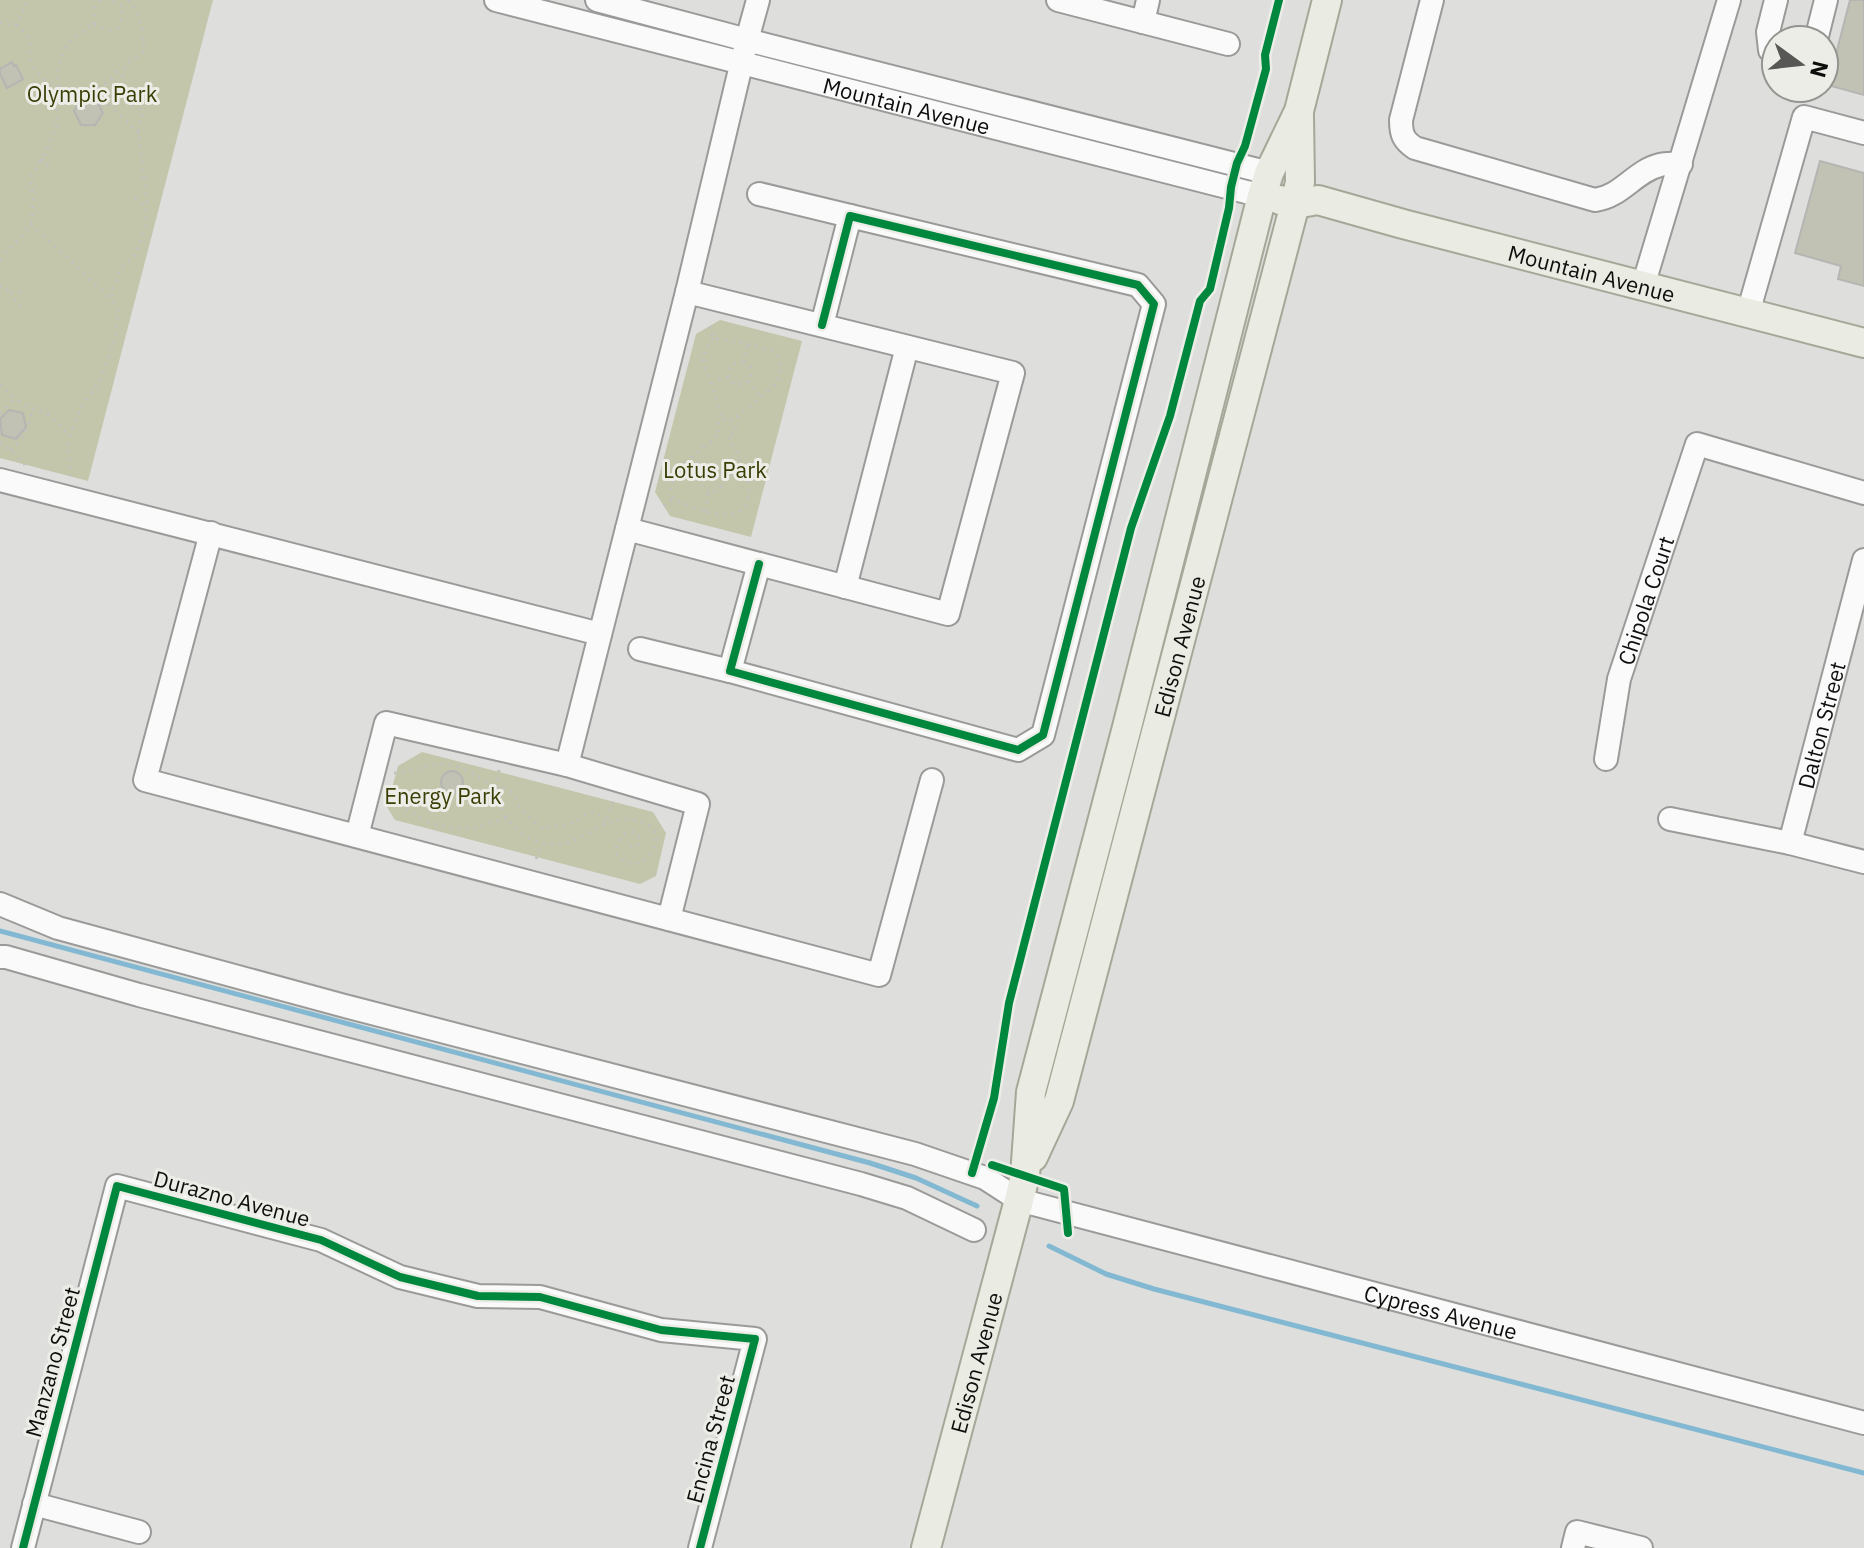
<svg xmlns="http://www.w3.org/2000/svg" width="1864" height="1548" viewBox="0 0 1864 1548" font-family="'IBM Plex Sans',sans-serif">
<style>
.green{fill:#c3c6ab}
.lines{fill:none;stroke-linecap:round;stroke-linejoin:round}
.stream{stroke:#83b8d2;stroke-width:5}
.building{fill:#c1c2b3;stroke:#b5b6b4;stroke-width:2}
.minor-casing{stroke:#9a9b99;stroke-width:26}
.major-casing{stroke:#a5a798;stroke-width:32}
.path{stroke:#c0c0bf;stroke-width:3;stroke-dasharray:2 6;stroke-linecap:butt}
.minor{stroke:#fafafa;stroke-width:22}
.major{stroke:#eaebe2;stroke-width:28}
.cycleway-casing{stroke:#edede8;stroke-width:13}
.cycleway{stroke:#00873e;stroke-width:8}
.labels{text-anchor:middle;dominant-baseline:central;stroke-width:6;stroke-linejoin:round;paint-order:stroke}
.park-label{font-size:22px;fill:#3b3e04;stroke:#edede8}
.street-label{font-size:22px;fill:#0e0f0d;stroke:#edede8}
</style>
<rect width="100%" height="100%" fill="#dedfdc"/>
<g class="green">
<polygon points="0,0 213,0 88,481 0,458"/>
<polygon points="720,320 802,341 751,537 670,516 655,492 696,334"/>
<polygon points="422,752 653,812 666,833 656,876 640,884 395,820 387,807 398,766"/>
</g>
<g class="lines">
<g class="stream">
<polyline points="0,931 870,1163 916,1178 977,1206"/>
<polyline points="1049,1246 1106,1274 1154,1289 1864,1473"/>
</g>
</g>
<g class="building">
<polygon points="1850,0 1864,0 1864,95 1828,85"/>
<polygon points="12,62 14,66 16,65 23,79 7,88 0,74 0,69"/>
<polygon points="82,99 97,101 103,113 95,125 81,125 74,111"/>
<polygon points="1820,161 1864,173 1864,286 1838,279 1841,266 1795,253"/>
<polygon points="9,410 23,413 26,427 16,439 2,435 0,419"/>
<circle cx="452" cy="782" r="11"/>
</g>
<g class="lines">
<defs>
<g id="minor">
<path id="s1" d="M496,0L1262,196"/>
<polyline points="597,0 747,40 1269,173"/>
<polyline points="1058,0 1228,44"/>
<path d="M1432,0L1401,120C1401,134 1403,140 1415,148L1595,200C1621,197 1635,171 1660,165C1667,163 1674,164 1681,164"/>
<polyline points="1143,22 1148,0"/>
<polyline points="1816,40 1826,0"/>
<polyline points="1776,53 1770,50 1768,32 1776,0"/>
<polyline points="759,194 850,216"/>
<polyline points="1643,286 1729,0"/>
<polyline points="1748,313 1804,117 1864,133"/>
<polyline points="0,480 600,634"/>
<polyline points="627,529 948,614 1013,373 687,292"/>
<polyline points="211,533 145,780 879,975 932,780"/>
<polyline points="759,564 730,671 1018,750 1043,735 1154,304 1138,285 850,216 822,325"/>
<polyline points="845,587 907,347"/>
<polyline points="640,649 730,671"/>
<path id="s2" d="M1606,759L1619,679L1697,444L1864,493"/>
<polyline points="567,765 687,292 747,40 758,0"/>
<polyline points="1670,819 1790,843 1864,862"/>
<polyline points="357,836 386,723 567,765 698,804 669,919"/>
<path id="s3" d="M1790,843L1864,560"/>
<path id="s4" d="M0,904L58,928L341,1005L915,1154L985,1178L1019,1200L1864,1423"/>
<polyline points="0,957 6,957 139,995 861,1184 907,1198 974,1230"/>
<polyline points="34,1504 139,1532"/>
<polyline points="23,1548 117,1186 321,1240 400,1277 478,1296 540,1297 661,1330 755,1339 700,1548"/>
<polyline points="1573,1548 1577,1532 1641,1548"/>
</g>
<g id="major">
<path id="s5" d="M1280,200L1295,204L1318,200L1403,224L1864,343"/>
<path id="s6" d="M1033,1157L1059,1101L1295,204L1300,182L1299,116"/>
<path id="s7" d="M926,1548L1019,1200L1025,1176L1031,1092L1126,731L1262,196L1269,173L1299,111L1327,0"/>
</g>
</defs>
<use href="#minor" class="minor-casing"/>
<use href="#major" class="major-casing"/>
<g class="path">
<polyline points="0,23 16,26 28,0"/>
<path d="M17,24C20,28 27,34 29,39C31,44 28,52 30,57C38,88 70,92 97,93L139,133"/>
<polyline points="94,24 109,30 118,27 122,18 123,6 108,0"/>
<polyline points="94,24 95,6 100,1 106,0"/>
<polyline points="91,92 108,82 117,72 124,73"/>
<polyline points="41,159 52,169"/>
<polyline points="135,198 147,209"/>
<polyline points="31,224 113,301"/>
<polyline points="0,260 9,248 24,235 32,221 33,196 30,179 48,148 56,127 59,88 57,72 60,59 69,42 94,24"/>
<polyline points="0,285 11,293"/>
<polyline points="20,307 11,293 21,292"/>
<path d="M710,326L713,338L744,343L775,352L782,366L777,383L733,420L726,418L719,420L717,429L720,434L683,464L670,486L673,498C690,508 746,531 749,496C751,480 735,451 728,435L733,433L736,428L733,420"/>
<polyline points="713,338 705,351 703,361 723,418"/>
<polyline points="743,361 738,361 730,366 728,374 729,379 735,384 746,384 751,377 750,367 743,361 748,344"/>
<polyline points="748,381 760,397"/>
<polyline points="711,383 729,376"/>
<polyline points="0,385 14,398 27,406 50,415 70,436"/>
<polyline points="0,414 14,398"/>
<polyline points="0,443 6,446 25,465"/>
<path d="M11,450C25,435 29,429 32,408"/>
<polyline points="692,456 705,471"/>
<path d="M71,476L68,447L71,432L82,406L101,379L114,344L118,312L111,293L122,267L137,254L145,226L147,203L138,129L143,111L129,103C120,78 118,66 144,52C143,32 142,15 128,0"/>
<polyline points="723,477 742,470"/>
<polyline points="664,506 674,498"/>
<path d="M705,511L709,492L718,490L724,482L723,474L714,469C699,473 696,483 709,492"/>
<path d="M499,770L497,788C518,788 514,800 524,812C530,819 538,824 544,830L548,827L574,823L586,814L594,812L602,816L605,823L614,800"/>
<path d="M394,773C415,771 433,761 454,766C469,769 486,780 495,792C499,799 501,807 505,815C512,828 528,841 543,843C583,851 596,816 629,819C687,824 636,892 615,851C619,839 628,822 640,839L638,846L631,847"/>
<path d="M389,792C400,801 412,814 424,820C454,833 477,830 506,818"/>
<polyline points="536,859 541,844"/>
</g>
<use href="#minor" class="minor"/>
<use href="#major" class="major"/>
<defs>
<g id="cycleway">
<polyline points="759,564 730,671 1018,750 1043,735 1154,304 1138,285 850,216 822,325"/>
<polyline points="992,1165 1064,1189 1068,1233"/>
<polyline points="972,1173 994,1098 1009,1003 1131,528 1170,416 1200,301 1210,289 1229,208 1231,187 1237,163 1245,146 1266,69 1265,55 1279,0"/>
<polyline points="23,1548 117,1186 321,1240 400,1277 478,1296 540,1297 661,1330 755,1339 700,1548"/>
</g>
</defs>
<use href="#cycleway" class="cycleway-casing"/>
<use href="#cycleway" class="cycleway"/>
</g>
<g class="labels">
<g class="park-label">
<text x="92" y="93">Olympic Park</text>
<text x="715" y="469">Lotus Park</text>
<text x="443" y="795">Energy Park</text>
</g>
<g class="street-label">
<text stroke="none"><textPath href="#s1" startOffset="424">Mountain Avenue</textPath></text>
<text stroke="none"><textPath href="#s5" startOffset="322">Mountain Avenue</textPath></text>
<text stroke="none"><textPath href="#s2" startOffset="164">Chipola Court</textPath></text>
<text stroke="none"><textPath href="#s6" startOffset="532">Edison Avenue</textPath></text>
<text stroke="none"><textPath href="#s3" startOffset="122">Dalton Street</textPath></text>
<text transform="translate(232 1198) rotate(15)">Durazno Avenue</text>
<text stroke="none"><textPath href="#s4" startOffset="1500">Cypress Avenue</textPath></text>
<text transform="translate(52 1362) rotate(-75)">Manzano Street</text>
<text stroke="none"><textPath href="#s7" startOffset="192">Edison Avenue</textPath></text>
<text transform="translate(710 1439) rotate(-75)">Encina Street</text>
</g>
</g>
<g transform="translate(1800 64) rotate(105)"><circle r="38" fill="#edede8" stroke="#949490" stroke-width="2"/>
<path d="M0-6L14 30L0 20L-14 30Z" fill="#575855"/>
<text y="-12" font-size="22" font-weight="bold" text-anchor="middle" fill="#0e0f0d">N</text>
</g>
</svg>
